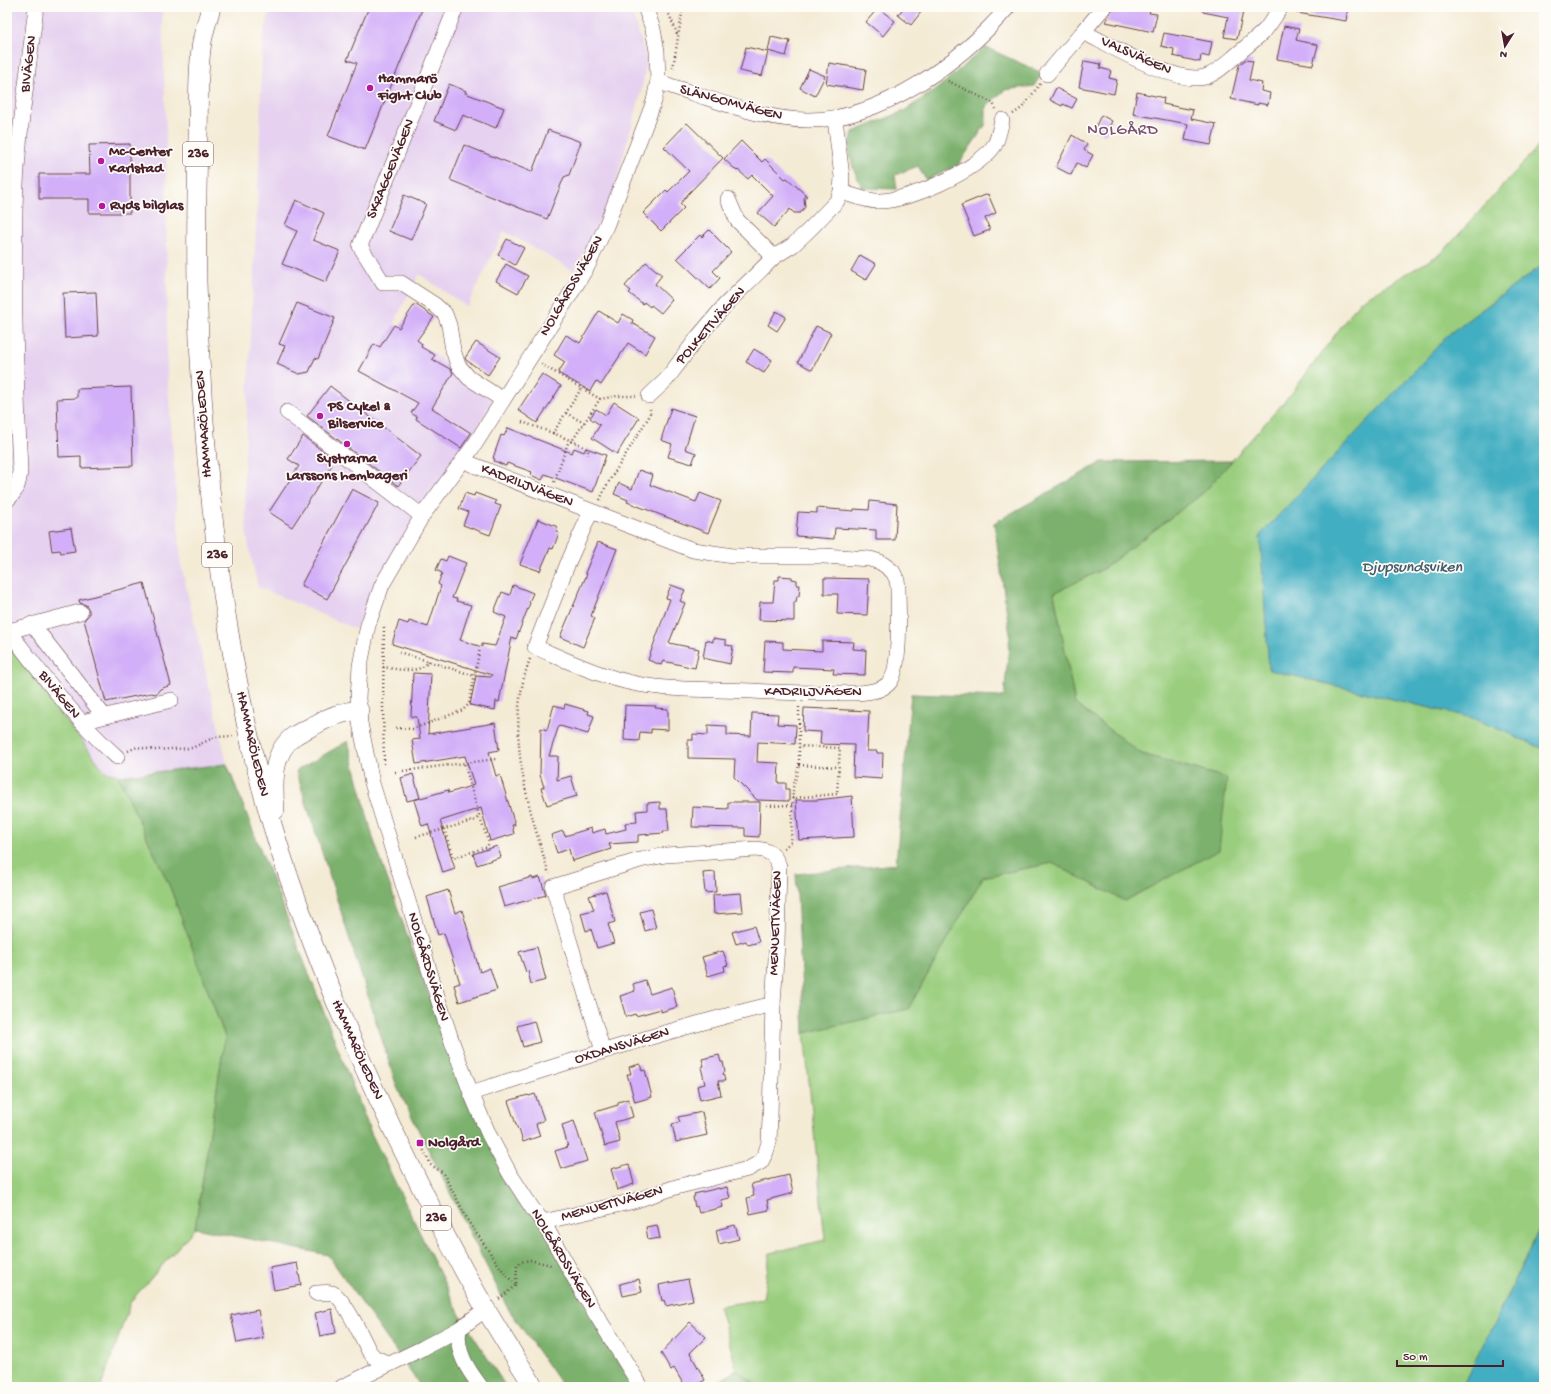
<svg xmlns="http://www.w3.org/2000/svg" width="1551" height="1394" viewBox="0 0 1551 1394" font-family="'Gochi Hand',sans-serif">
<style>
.built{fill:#e6d2f0}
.green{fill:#9ace7e;stroke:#727654}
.forest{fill:#7bb16d;stroke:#62684c}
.water{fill:#42aec1;stroke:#466676}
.building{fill:#d2aff8}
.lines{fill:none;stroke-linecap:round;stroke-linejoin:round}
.minor-casing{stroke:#643e44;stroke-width:16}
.major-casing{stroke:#643e44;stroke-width:20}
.path{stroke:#643e44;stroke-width:2.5;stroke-dasharray:1 3;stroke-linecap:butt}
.minor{stroke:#fff;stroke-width:15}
.major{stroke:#fff;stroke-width:19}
.poi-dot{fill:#b5179e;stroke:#fdfcf7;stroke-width:1.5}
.labels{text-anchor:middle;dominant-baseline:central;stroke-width:3.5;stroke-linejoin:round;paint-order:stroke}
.shield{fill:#fdfcf7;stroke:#806168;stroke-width:1}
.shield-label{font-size:14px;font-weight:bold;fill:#4a1f2b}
.street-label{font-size:15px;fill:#4a1f2b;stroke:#fdfcf7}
.poi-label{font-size:15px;font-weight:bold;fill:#4a1f2b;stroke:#fdfcf7;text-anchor:start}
.neighbourhood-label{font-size:16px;letter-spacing:1px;fill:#7a5173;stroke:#fdfcf7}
.water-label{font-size:16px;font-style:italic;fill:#465f6e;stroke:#fdfcf7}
</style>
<rect width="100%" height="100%" fill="#fdfcf7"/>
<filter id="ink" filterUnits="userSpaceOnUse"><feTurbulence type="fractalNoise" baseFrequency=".025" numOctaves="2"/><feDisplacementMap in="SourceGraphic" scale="8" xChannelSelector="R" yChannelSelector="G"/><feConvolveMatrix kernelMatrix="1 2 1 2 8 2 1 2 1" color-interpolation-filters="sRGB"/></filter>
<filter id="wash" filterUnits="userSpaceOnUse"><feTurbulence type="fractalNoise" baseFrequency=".012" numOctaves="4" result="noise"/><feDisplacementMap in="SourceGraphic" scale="16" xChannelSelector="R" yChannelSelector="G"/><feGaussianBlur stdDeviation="0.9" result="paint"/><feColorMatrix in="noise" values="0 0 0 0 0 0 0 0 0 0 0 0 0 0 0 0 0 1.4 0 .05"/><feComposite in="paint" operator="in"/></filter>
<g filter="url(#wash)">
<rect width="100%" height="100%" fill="#f4ebd5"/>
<g class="built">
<polygon points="7,7 162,7 166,129 167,371 181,565 227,764 118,775 108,773 103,769 7,643"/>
<polygon points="270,7 630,7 647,59 641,93 612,196 574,271 504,231 467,307 419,274 394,323 445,362 493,401 461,454 413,519 355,629 258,587 247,538 244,475 259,170 262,44"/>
</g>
<g class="green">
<polygon points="1544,140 1544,264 1450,333 1269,670 1473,718 1544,749 1544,1219 1463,1387 760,1387 737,1370 719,1306 763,1299 770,1253 825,1240 804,1033 908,1009 983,877 1052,863 1125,901 1227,778 1142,754 1075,704 1054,593 1103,569 1203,493 1292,393 1360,301 1442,253"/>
<polygon points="7,643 103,769 108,773 118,775 170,887 225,1037 195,1228 131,1301 101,1387 7,1387"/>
</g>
<g class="forest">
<polygon points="985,47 1042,73 1034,86 1005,90 986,106 986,124 958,165 926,180 918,166 895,175 897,189 862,188 853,168 849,148 853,132 904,111 938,88"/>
<polygon points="1232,461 1203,493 1103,569 1054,593 1075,704 1142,754 1227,778 1219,850 1125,901 1052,863 983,877 908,1009 804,1033 796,874 896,864 911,694 1004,697 1010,635 994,523 1102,462"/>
<polygon points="348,741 373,838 423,980 465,1091 633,1387 563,1387 507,1307 397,1087 296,771"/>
<polygon points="227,764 371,1133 460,1315 506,1387 421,1387 328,1255 195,1228 225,1037 170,887 118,776"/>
<polygon points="737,1370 760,1387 710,1387"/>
</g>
<g class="water">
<polygon points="1544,264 1544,749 1473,718 1269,670 1260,535 1450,333"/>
<polygon points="1544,1220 1544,1387 1463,1387"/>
</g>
<g id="blocks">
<g class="building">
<polygon points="369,7 423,7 365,150 328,136 357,63 347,60"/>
<polygon points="904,7 925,7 911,25 898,15"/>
<polygon points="1113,7 1136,7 1150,10 1149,13 1157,14 1153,32 1106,22"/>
<polygon points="1204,7 1244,7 1237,39 1224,37 1228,17 1203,12"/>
<polygon points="1297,7 1348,7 1346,21 1297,13"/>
<polygon points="878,8 895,21 883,36 866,22"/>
<polygon points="1284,26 1299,29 1296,40 1318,45 1313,65 1277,59"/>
<polygon points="1164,33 1212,42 1209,57 1201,55 1200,62 1173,56 1174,49 1161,46"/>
<polygon points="771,37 790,41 786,56 768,51"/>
<polygon points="746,47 768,52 762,76 740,71"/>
<polygon points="1245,60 1253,61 1249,80 1262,83 1261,91 1270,93 1268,105 1258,103 1258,105 1231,99 1239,65"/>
<polygon points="1084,61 1101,64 1100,68 1111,71 1109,78 1117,80 1114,94 1079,87"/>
<polygon points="829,63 866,69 863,90 826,84"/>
<polygon points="809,69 825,76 815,96 800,88"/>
<polygon points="449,84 466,91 465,93 504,108 496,128 463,115 456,130 434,121"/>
<polygon points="1056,88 1077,99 1072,108 1063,104 1062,106 1050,100"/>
<polygon points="1137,92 1164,98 1163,104 1193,110 1191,119 1216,124 1211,145 1185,140 1188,124 1133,114"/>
<polygon points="1101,115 1112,121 1105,135 1094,130"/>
<polygon points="687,123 723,158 688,194 680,204 684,208 661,231 643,213 666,190 668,192 689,171 664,147"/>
<polygon points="548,130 581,142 569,175 564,177 547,219 450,180 464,145 532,172"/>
<polygon points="1072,135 1087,144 1084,150 1093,155 1086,168 1077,163 1071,175 1056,167"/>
<polygon points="741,141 762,162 765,159 785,179 787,178 807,196 804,198 805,207 800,213 794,213 790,209 774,227 758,213 773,196 752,175 748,179 738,170 737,171 724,159"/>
<polygon points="130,144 130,213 89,213 89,199 39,199 39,174 90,174 89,145"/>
<polygon points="988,194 996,213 985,218 990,230 974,236 961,205"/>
<polygon points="404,195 426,204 411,240 389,231"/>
<polygon points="296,200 324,213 313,240 340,251 326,282 282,264 297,231 285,225"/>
<polygon points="709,230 731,252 713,271 720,278 710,289 677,258 700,235 702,237"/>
<polygon points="507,239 524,248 515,265 498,255"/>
<polygon points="860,255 876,264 866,280 851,271"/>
<polygon points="646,262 662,275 655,284 672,300 661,313 651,305 650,307 644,302 643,304 629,293 631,291 625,286"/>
<polygon points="506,264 528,276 518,293 496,281"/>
<polygon points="96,292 98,336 65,338 63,293"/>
<polygon points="297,303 335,318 318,359 315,358 309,372 299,374 277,364 285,346 279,344"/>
<polygon points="415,304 434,317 417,340 422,344 421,347 435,355 432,359 450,369 453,373 432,408 471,433 461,448 416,419 417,417 411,413 418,403 359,371 374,344 380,347 394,325 399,328"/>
<polygon points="599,311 618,323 623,314 633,320 632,323 655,336 645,354 628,343 601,385 596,381 590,391 558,373 565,362 554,355 566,335 580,343"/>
<polygon points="776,311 786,317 777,331 768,325"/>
<polygon points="816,326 831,333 812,370 798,362"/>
<polygon points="476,342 500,357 488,375 466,360 465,358"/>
<polygon points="754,349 772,360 764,373 746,362"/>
<polygon points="542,374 561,386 537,423 518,410"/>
<polygon points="330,386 421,456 398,486 307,416"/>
<polygon points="131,387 133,466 81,468 81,456 59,457 57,399 77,398 77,389"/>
<polygon points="614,402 639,418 617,454 592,438 600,425 590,418 596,409 606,415"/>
<polygon points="671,408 695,416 685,449 696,453 692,464 668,457 672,444 661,440"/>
<polygon points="508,428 572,453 574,448 584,452 586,448 606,455 593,492 545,474 542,480 531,475 532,472 507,463 506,466 494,461 495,459 493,458 501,435 504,436"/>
<polygon points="303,436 329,456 326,461 332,465 292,527 269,512 299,466 288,459"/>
<polygon points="639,470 653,475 650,485 672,493 696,502 700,493 721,501 708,533 627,502 628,500 614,494 619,483 632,489"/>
<polygon points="352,489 379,503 327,599 301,585"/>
<polygon points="465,493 474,496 475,493 496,501 495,504 501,506 490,535 463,525 468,512 459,509"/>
<polygon points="870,501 897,504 895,540 876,540 876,530 835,528 834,539 796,536 798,512 817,513 817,508 854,511 854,509 869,510"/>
<polygon points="538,519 558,527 556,532 559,533 553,549 550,548 540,571 520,564"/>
<polygon points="71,528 75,551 61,553 60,550 52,551 49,531"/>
<polygon points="598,542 617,549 591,616 595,618 583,647 560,637 587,574 585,573"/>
<polygon points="448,556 466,563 452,598 457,599 456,601 471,605 460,640 482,647 482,644 495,646 506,617 494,612 502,592 510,595 513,585 533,593 529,602 530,603 516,639 512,637 499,702 496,701 495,710 470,705 476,676 491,677 492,675 392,644 399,621 408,624 409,621 428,627 441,586 438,584 442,573 436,570 441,559 446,561"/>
<polygon points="779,576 792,577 792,579 797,580 797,585 800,585 799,596 797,596 796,602 794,602 794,621 759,620 760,602 773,602 775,580 779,580"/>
<polygon points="824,578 869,579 867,615 837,614 838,594 824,594"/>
<polygon points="144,583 171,685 160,689 156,694 151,693 106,702 84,620 89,615 89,610 86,605 80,603 79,600"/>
<polygon points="671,585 685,590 680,601 685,603 669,643 699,649 695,668 663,661 661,665 648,660 670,599 666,598"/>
<polygon points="713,638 726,640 726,645 733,646 730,664 703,658 706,640 713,642"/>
<polygon points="765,641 783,642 783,649 822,651 822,641 854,642 853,649 866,650 865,675 833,674 834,669 793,667 793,673 763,672"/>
<polygon points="413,673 431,674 428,734 495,723 499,750 489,752 496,776 500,775 515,825 512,825 514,834 490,841 481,808 440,821 455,869 443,873 428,824 422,826 414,800 448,790 449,793 474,785 465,756 416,764 412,740 420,739 417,717 411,717"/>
<polygon points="565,704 589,711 588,714 594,716 588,734 560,726 558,728 549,756 558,756 557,780 571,776 577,796 547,805 541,788 544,787 540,775 541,728 547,730 554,705 564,708"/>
<polygon points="625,705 656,706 655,708 668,709 668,730 651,729 651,733 640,732 639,741 624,740"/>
<polygon points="804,708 869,711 867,751 877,751 877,753 883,753 882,779 853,777 854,745 820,744 821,732 803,731"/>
<polygon points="752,713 778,714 777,724 796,725 795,744 758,742 757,762 779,763 778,783 786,783 786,789 789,789 789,801 757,800 734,777 735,759 688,758 688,740 693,740 693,734 708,735 708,725 727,726 727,735 751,736"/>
<polygon points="413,774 420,798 407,801 401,778"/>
<polygon points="852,796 854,837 799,840 796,800 817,800"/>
<polygon points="660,802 660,809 667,809 669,831 663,831 664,833 638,835 638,842 609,844 611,849 572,861 569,849 557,853 551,835 563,831 565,836 591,828 592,833 605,829 606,834 626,829 625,823 637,822 636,811 647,810 647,803"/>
<polygon points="728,802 760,802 759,837 745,836 745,828 692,827 693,807 728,809"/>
<polygon points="497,846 501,857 477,865 473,854"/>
<polygon points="715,872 716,892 705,893 703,873"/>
<polygon points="532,877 533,879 540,877 546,895 504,907 498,887"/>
<polygon points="448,890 455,913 462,910 480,972 490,968 497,990 459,1002 454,985 460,983 444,933 438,935 427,897"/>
<polygon points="606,891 615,922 608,924 614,943 597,948 591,929 586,931 581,913 594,910 589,896"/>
<polygon points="741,893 743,912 714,914 713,895"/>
<polygon points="651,909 656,928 645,931 640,912"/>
<polygon points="754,926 759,942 748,945 746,941 736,944 732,932"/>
<polygon points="537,947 546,980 531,984 528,971 526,972 519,952"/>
<polygon points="723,951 728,965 724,966 725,971 708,976 702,957"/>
<polygon points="645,980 650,994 672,987 677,1007 661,1012 661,1009 636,1016 635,1014 626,1017 620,996 635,991 633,984"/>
<polygon points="534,1021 540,1042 523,1047 517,1026"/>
<polygon points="719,1055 721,1062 723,1062 725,1072 723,1073 725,1081 718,1081 721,1095 700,1100 697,1086 705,1084 701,1067 704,1066 702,1059"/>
<polygon points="640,1064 642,1071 645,1070 652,1097 635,1102 627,1074 631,1074 629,1067"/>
<polygon points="535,1094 544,1120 536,1124 540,1136 523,1142 519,1129 518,1130 508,1101 528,1095 529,1096"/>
<polygon points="628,1099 633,1117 615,1122 620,1142 605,1146 595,1112 618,1105 618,1102"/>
<polygon points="702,1112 707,1135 676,1142 672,1124 680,1122 678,1117"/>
<polygon points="574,1121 587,1161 561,1169 555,1151 568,1147 562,1125"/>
<polygon points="629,1164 634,1184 617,1190 611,1169"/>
<polygon points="789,1175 793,1193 767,1200 769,1210 750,1214 747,1198 754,1196 751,1184"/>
<polygon points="727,1187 730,1198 721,1200 723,1207 699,1213 697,1206 695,1207 693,1197 695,1196 694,1194 719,1188 719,1189"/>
<polygon points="657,1225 660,1238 648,1240 646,1227"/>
<polygon points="735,1225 739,1239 719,1244 716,1230"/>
<polygon points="297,1263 301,1285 274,1290 270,1268"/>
<polygon points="639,1279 642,1292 623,1296 620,1284"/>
<polygon points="688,1279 693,1300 666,1306 664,1300 662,1301 659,1285"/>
<polygon points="332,1309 336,1333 320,1336 315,1313"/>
<polygon points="258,1310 263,1338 237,1343 231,1315"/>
<polygon points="690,1322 706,1337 690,1353 705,1380 693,1387 685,1387 674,1368 671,1370 661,1353"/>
</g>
</g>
</g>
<g filter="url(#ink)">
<use href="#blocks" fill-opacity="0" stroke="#643e44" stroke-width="1"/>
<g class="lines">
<defs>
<g id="minor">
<polyline points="456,7 360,246 383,283 401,283 435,305 445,314 449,325 453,350 458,365 469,378 503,400"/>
<path d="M1104,7L1083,32C1110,45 1176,85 1205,77C1218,73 1229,61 1240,52C1248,45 1257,38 1265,30C1271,23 1276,14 1281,7"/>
<polyline points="1047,74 1083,32"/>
<path d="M658,81C669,86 681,89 692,93C729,105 768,120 807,120C881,121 962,61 1008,7"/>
<path d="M841,192C852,195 864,200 876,201C906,203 976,171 994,146C998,140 1000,128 1002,120"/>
<polyline points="728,199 737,220 774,257"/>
<polyline points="649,396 666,380 698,337 725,305 774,257 793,245 810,229 837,201 841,192 842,177 835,119"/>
<polyline points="287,412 422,516"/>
<path d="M464,459L471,464L591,511L568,563L535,647C568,661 601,677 637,684C675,691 713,689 752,691C779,693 806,693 834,693C847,693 860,694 873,691C879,690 885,687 889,683C902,669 898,608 898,587L897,580L893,572L887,567L880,562L870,559L824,556H733L693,550L591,511"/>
<path d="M7,500C17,491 19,483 20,470C16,384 13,298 15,212C16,143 28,75 36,7"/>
<polyline points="32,624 104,716"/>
<path d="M7,629C42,674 74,719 117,757"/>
<polyline points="9,631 80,612"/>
<polyline points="82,722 171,700"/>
<path d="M471,1093C571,1061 671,1029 773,1004"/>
<path d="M543,1222L634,1201L676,1187L748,1169L761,1162L766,1152L769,1142L770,1118L773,1004L777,944L779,866C775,855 769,850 756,849L666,855L640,860L553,887L603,1051"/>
<path d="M316,1293C321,1293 327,1292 332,1293C343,1296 363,1339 369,1351L374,1357L389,1364"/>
<path d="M459,1329C455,1351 468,1370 481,1387"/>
<polyline points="342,1387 423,1348 459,1329 486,1309"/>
<polyline points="641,1387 584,1295 543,1222 532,1208 510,1174 489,1135 471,1093 452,1042 439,1002 372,783 360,723 358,698 360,666 368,625 382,585 422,516 475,444 568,298 588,265 606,226 647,120 654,101 658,81 657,51 653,29 645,7"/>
</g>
<g id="major">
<path d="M211,7C208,19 204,30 202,42C197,73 199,106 198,137C197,185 196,234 197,282C200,406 211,529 232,651C241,701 251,751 265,800C297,915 343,1025 394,1132C423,1191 451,1250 484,1306C500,1334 517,1360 534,1387"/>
<path d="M275,810C273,785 271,753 294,736C300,732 307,729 313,726C328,717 341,712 359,710"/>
</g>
</defs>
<use href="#minor" class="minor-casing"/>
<use href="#major" class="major-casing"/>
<g class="path">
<polyline points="666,7 678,36"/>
<polyline points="673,68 683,7"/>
<polyline points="948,81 993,103 996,109"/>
<polyline points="1013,114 1022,108 1040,84"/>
<polyline points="541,364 600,399"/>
<polyline points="581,389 553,433 579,444 588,450 588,455"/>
<polyline points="566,413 584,423"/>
<polyline points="522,422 553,433"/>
<polyline points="554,482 568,443 572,441 600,399 617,396 636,396"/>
<polyline points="600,500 605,488 650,415 650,409"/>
<polyline points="399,652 475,676"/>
<path d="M530,659C503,730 528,805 549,874"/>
<path d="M383,667C397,669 420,675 429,661"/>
<polyline points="396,728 413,729 463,710 469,704 480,648"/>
<polyline points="128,751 137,747 154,750 192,748 215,737 233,736"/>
<polyline points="384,764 383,706 384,625"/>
<polyline points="799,765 839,767"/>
<polyline points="395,772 496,759"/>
<polyline points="792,798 837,794 840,748 799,746"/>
<polyline points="767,806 792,805"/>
<polyline points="444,829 453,858 487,847 489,843 479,816"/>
<polyline points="416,837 476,820 479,815 464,763"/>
<polyline points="784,848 791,842 793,788 799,765 799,706"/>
<polyline points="420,1143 431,1165 443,1173 470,1224 505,1274 516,1285"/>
<polyline points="499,1299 516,1285 517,1266 521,1262 530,1260 551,1265"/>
</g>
<use href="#minor" class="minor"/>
<use href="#major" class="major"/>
</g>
</g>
<g class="poi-dot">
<circle cx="370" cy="88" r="4"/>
<circle cx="101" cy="161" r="4"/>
<circle cx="102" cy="206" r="4"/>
<circle cx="320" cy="416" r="4"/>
<circle cx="347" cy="444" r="4"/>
<rect x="416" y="1139" width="8" height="8" rx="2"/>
</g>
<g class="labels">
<g class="shield">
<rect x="183" y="142" width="30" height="24" rx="3"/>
<rect x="202" y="543" width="30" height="24" rx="3"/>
<rect x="421" y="1206" width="30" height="24" rx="3"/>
</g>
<g class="shield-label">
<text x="198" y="154">236</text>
<text x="217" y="555">236</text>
<text x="436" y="1218">236</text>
</g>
<g class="street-label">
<text transform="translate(1136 56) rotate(24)">VALSVÄGEN</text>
<text transform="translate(29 64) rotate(-83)">BIVÄGEN</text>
<text transform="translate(731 103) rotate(15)">SLÄNGOMVÄGEN</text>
<text transform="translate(391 169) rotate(-68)">SKRAGGEVÄGEN</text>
<text transform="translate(572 286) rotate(-60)">NOLGÅRDSVÄGEN</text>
<text transform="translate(711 326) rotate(-49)">POLKETTVÄGEN</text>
<text transform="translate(204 424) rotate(-94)">HAMMARÖLEDEN</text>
<text transform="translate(527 486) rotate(21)">KADRILJVÄGEN</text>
<text x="813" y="692">KADRILJVÄGEN</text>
<text transform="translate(59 695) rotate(51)">BIVÄGEN</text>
<text transform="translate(252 744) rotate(77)">HAMMARÖLEDEN</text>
<text transform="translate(776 923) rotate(-88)">MENUETTVÄGEN</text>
<text transform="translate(428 967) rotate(73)">NOLGÅRDSVÄGEN</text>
<text transform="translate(622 1046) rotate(-17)">OXDANSVÄGEN</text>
<text transform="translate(357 1050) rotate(66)">HAMMARÖLEDEN</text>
<text transform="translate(612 1204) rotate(-15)">MENUETTVÄGEN</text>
<text transform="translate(563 1259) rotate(59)">NOLGÅRDSVÄGEN</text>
</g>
<g class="poi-label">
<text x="378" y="79">Hammarö<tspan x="378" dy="17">Fight Club</tspan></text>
<text x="109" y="152">Mc-Center<tspan x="109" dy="17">Karlstad</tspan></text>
<text x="110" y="206">Ryds bilglas</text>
<text x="328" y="407">PS Cykel &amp;<tspan x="328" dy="17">Bilservice</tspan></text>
<text x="347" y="459" text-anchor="middle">Systrarna<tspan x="347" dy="17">Larssons hembageri</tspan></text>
<text x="428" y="1143">Nolgård</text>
</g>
<g class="neighbourhood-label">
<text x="1123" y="131">NOLGÅRD</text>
</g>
<g class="water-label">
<text x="1412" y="568">Djupsundsviken</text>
</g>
</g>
<rect width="1551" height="1394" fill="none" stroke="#fdfcf7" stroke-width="24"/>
<g transform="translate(1505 46) rotate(191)" stroke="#fdfcf7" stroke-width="3" paint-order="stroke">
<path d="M0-3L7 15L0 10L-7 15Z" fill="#4a1f2b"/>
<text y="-6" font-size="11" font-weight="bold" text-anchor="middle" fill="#4a1f2b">N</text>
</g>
<path d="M1397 1360v6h106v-6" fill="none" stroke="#4a1f2b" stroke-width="2"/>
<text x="1403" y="1360" font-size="12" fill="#4a1f2b" stroke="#fdfcf7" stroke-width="3" paint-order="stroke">50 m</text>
</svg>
